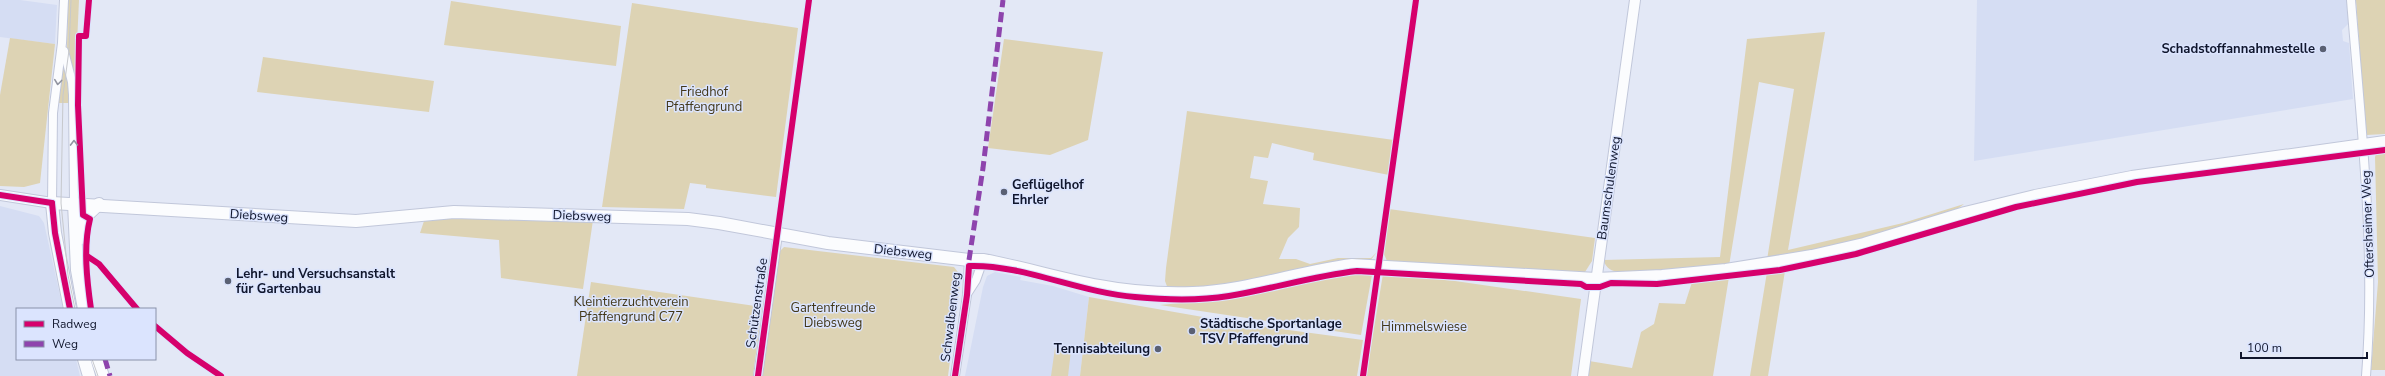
<svg xmlns="http://www.w3.org/2000/svg" width="2385" height="376" viewBox="0 0 2385 376" font-family="'Nunito Sans',sans-serif">
<style>
.built{fill:#d5ddf3}
.green{fill:#ddd3b4}
.lines{fill:none;stroke-linecap:round;stroke-linejoin:round}
.minor-casing{stroke:#c1c7da;stroke-width:10}
.tertiary-casing{stroke:#c1c7da;stroke-width:12}
.secondary-casing{stroke:#c1c7da;stroke-width:14}
.minor{stroke:#fbfcfe;stroke-width:8}
.tertiary{stroke:#fbfcfe;stroke-width:10}
.secondary{stroke:#fbfcfe;stroke-width:12}
.tram{stroke:#c7c9cd;stroke-width:1}
.quiet{stroke:#8e44ad;stroke-width:5;stroke-dasharray:10 5;stroke-linecap:butt}
.cycleway-casing{stroke:#dbe4fe;stroke-width:8}
.cycleway{stroke:#d6006c;stroke-width:6}
.oneway{stroke:#9194a0}
.poi-dot{fill:#5a6073;stroke:#dbe4fe;stroke-width:1.5}
.labels{text-anchor:middle;dominant-baseline:central;stroke-width:3;stroke-linejoin:round;paint-order:stroke}
.poi-label{font-size:13px;font-weight:bold;fill:#10162d;stroke:#dbe4fe;text-anchor:start}
.park-label{font-size:13px;fill:#433819;stroke:#dbe4fe}
.street-label{font-size:13px;fill:#10162d;stroke:#dbe4fe}
</style>
<rect width="100%" height="100%" fill="#e3e8f6"/>
<g class="built">
<polygon points="0,0 20,0 57,5 55,44 0,37"/>
<polygon points="1977,0 2348,0 2349,23 2342,30 2343,41 2349,43 2353,99 1974,161"/>
<polygon points="0,206 39,216 44,223 63,309 17,309 17,359 76,359 80,376 0,376"/>
<polygon points="995,272 1021,277 1020,280 1053,286 1089,297 1080,376 965,376 983,287 987,276"/>
</g>
<g class="green">
<polygon points="68,0 79,0 75,88 67,49"/>
<polygon points="2356,0 2385,0 2385,134 2366,135 2365,130"/>
<polygon points="451,1 621,26 616,66 444,45"/>
<polygon points="632,3 798,28 776,197 706,188 706,185 690,183 684,209 602,207"/>
<path d="M1825,32L1788,250L1903,223L1964,204L1953,212L1858,240L1767,260L1794,89L1759,82L1729,266L1685,270L1620,272C1611,271 1607,269 1603,260L1720,257L1747,39Z"/>
<polygon points="10,38 55,44 40,183 24,187 0,186 0,95"/>
<polygon points="1004,39 1103,52 1088,140 1050,155 988,148"/>
<polygon points="263,57 434,81 429,112 257,92"/>
<polygon points="63,62 68,74 72,103 58,103"/>
<polygon points="1187,111 1394,140 1389,175 1313,160 1314,153 1272,143 1268,158 1254,156 1250,178 1268,181 1263,204 1300,208 1299,227 1288,238 1279,259 1296,259 1310,264 1338,258 1371,258 1377,252 1370,261 1225,285 1168,289 1165,281 1166,268"/>
<polygon points="2385,150 2385,370 2371,370 2378,282 2375,157 2377,151"/>
<polygon points="1389,209 1595,238 1592,261 1585,272 1579,272 1387,261 1383,252"/>
<polygon points="429,218 593,220 583,289 501,278 499,240 420,233 424,221"/>
<polygon points="784,247 954,267 961,276 948,376 760,376 777,254"/>
<polygon points="1785,271 1768,376 1750,376 1767,272"/>
<polygon points="1383,274 1455,281 1581,299 1571,376 1366,376"/>
<polygon points="1342,275 1372,275 1361,335 1160,305 1221,299"/>
<polygon points="1729,277 1713,376 1587,376 1589,361 1632,368 1641,332 1654,324 1659,303 1685,304 1692,282"/>
<polygon points="591,282 762,307 753,376 577,376"/>
<polygon points="1089,297 1237,323 1363,340 1357,376 1080,376"/>
<polygon points="1055,348 1071,350 1068,376 1051,376"/>
</g>
<g class="lines">
<defs>
<g id="minor">
<path d="M2351,0C2361,125 2376,250 2366,376"/>
<polyline points="64,51 72,82 73,95 74,203"/>
<polyline points="52,203 53,113 62,43 64,0"/>
<polyline points="967,294 976,280 983,260"/>
<polyline points="758,376 778,234"/>
<polyline points="955,376 967,295 969,260"/>
</g>
<g id="tertiary">
<polyline points="0,195 52,203"/>
<polyline points="1583,376 1635,0"/>
</g>
<g id="secondary">
<polyline points="74,203 77,270 84,309"/>
<polyline points="81,238 84,218 99,204"/>
<path d="M70,309L55,233L52,203L356,221L454,212L688,219L719,223L828,243L969,260H983C1022,267 1060,279 1099,286C1130,292 1161,294 1193,293C1247,291 1298,272 1352,265L1596,279L1662,276L1726,270L1812,256L1864,244L1965,213L2035,196L2132,177L2385,142"/>
<polyline points="84,359 89,376"/>
<polyline points="97,359 103,376"/>
</g>
</defs>
<use href="#minor" class="minor-casing"/>
<use href="#tertiary" class="tertiary-casing"/>
<use href="#secondary" class="secondary-casing"/>
<use href="#minor" class="minor"/>
<use href="#tertiary" class="tertiary"/>
<use href="#secondary" class="secondary"/>
<g class="tram">
<polyline points="71,0 69,50 63,95 61,203 68,275 75,309"/>
<polyline points="92,359 98,376"/>
</g>
<g class="quiet">
<polyline points="969,260 983,168 1003,0"/>
<polyline points="105,359 110,376"/>
</g>
<defs>
<g id="cycleway">
<path d="M89,0L86,36H79L78,105L83,215L90,219C83,247 87,281 91,309"/>
<polyline points="0,195 52,203"/>
<polyline points="52,203 55,233 70,309"/>
<polyline points="87,256 99,264 137,309"/>
<polyline points="155,326 187,353 221,376"/>
<polyline points="758,376 809,0"/>
<path d="M955,376L967,295L969,266C1021,264 1081,293 1135,297C1166,300 1198,301 1229,296C1272,289 1313,276 1357,271L1581,284L1586,287H1600L1611,283L1657,284L1780,270L1856,254L2016,207L2137,182L2385,150"/>
<polyline points="1363,376 1416,0"/>
</g>
</defs>
<use href="#cycleway" class="cycleway-casing"/>
<use href="#cycleway" class="cycleway"/>
</g>
<defs><path id="oneway-chevron" d="M-2-3.5L2.5 0L-2 3.5" fill="none" stroke-width="1.6" stroke-linecap="round" stroke-linejoin="round"/></defs>
<g class="oneway">
<use href="#oneway-chevron" transform="translate(58 82) rotate(97)"/>
<use href="#oneway-chevron" transform="translate(74 143) rotate(-91)"/>
</g>
<g class="poi-dot">
<circle cx="2323" cy="49" r="4"/>
<circle cx="1004" cy="192" r="4"/>
<circle cx="228" cy="281" r="4"/>
<circle cx="1192" cy="331" r="4"/>
<circle cx="1158" cy="349" r="4"/>
</g>
<g class="labels">
<g class="poi-label">
<text x="2315" y="49" text-anchor="end">Schadstoffannahmestelle</text>
<text x="1012" y="185">Geflügelhof<tspan x="1012" dy="15">Ehrler</tspan></text>
<text x="236" y="274">Lehr- und Versuchsanstalt<tspan x="236" dy="15">für Gartenbau</tspan></text>
<text x="1200" y="324">Städtische Sportanlage<tspan x="1200" dy="15">TSV Pfaffengrund</tspan></text>
<text x="1150" y="349" text-anchor="end">Tennisabteilung</text>
</g>
<g class="park-label">
<text x="704" y="92">Friedhof<tspan x="704" dy="15">Pfaffengrund</tspan></text>
<text x="631" y="302">Kleintierzuchtverein<tspan x="631" dy="15">Pfaffengrund C77</tspan></text>
<text x="833" y="308">Gartenfreunde<tspan x="833" dy="15">Diebsweg</tspan></text>
<text x="1424" y="327">Himmelswiese</text>
</g>
<g class="street-label">
<text transform="translate(1609 188) rotate(-82)">Baumschulenweg</text>
<text transform="translate(259 216) rotate(4)">Diebsweg</text>
<text transform="translate(582 216) rotate(2)">Diebsweg</text>
<text transform="translate(2368 224) rotate(-92)">Oftersheimer Weg</text>
<text transform="translate(903 252) rotate(6)">Diebsweg</text>
<text transform="translate(757 303) rotate(-82)">Schützenstraße</text>
<text transform="translate(951 317) rotate(-83)">Schwalbenweg</text>
</g>
</g>
<rect x="16" y="308" width="140" height="52" fill="#dbe4fe" stroke="#8a92aa"/>
<rect x="24" y="321" width="20" height="6" fill="#d6006c" stroke="#8a92aa"/>
<text x="52" y="328" font-size="12" fill="#10162d">Radweg</text>
<rect x="24" y="341" width="20" height="6" fill="#8e44ad" stroke="#8a92aa"/>
<text x="52" y="348" font-size="12" fill="#10162d">Weg</text>
<path d="M2241 352v6h126v-6" fill="none" stroke="#10162d" stroke-width="2"/>
<text x="2247" y="352" font-size="12" fill="#10162d" stroke="#dbe4fe" stroke-width="3" paint-order="stroke">100 m</text>
</svg>
